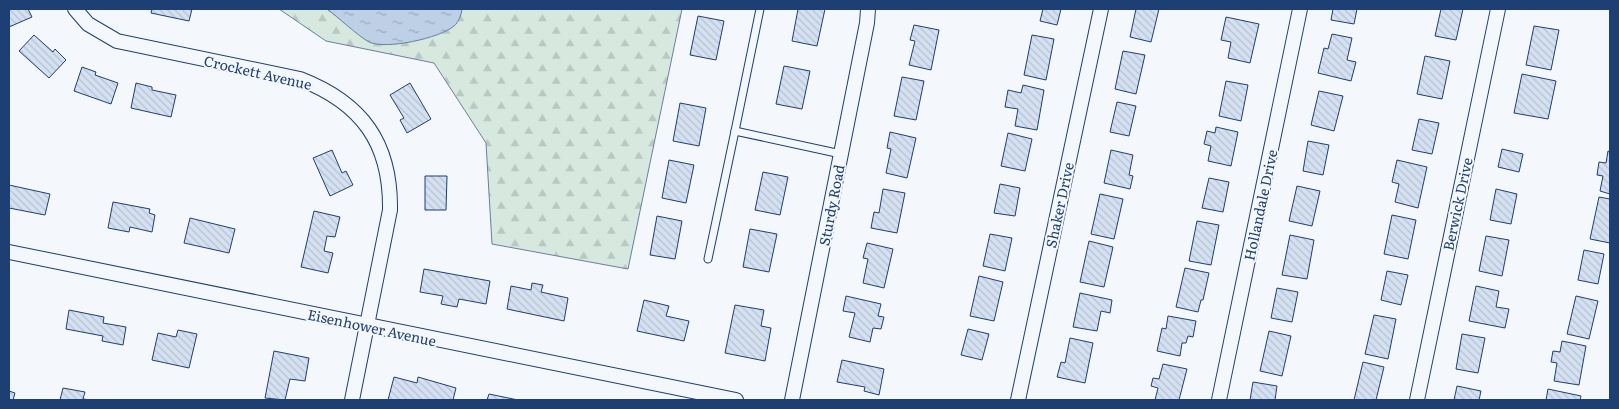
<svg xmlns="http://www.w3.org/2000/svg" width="1619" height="409" viewBox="0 0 1619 409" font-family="Literata,serif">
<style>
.forest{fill:url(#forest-firs);stroke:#687fa3}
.water{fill:url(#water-ripples);stroke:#687fa3}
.building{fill:url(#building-back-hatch);stroke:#1d3f73}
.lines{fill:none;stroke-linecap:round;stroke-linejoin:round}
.lane-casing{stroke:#1d3f73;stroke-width:9}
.street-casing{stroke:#1d3f73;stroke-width:16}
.lane{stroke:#f4f7fb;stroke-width:7}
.street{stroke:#f4f7fb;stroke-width:14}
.labels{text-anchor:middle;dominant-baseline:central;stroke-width:4;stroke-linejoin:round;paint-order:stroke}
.street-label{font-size:14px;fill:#1d3f73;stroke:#f4f7fb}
</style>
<defs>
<pattern id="forest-firs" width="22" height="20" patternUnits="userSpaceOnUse" patternTransform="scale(1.25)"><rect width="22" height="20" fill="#d7e8df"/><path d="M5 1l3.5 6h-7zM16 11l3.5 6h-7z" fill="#b8c8c3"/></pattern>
<pattern id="water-ripples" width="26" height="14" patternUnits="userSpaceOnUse" patternTransform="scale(1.25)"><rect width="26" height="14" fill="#bed0e5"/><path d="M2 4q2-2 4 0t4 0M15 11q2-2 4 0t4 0" fill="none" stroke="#9aaabe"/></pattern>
<pattern id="building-back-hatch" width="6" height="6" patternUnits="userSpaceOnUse" patternTransform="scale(1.25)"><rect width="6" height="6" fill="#d5e0f0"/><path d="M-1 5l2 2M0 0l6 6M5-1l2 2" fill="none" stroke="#b6c1d1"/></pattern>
</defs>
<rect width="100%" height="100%" fill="#f4f7fb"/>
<polygon class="forest" points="279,9 327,9 370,42 460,16 462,9 682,9 628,269 492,244 486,143 434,63 326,41"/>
<path class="water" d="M327,9H462C461,15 459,22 454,26C440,38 386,50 369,42C358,36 338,17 327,9Z"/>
<g class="building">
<polygon points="9,9 28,9 32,17 9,27"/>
<polygon points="152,9 192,9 189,21 151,13"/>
<polygon points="798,9 825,9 817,46 792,41"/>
<polygon points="1043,9 1061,9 1057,25 1040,21"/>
<polygon points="1136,9 1159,9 1151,42 1130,37"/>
<polygon points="1333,9 1357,9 1354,24 1331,20"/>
<polygon points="1441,9 1463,9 1456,40 1435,36"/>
<polygon points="698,16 724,21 716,60 690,55"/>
<polygon points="1226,17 1259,24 1250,63 1228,58 1231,42 1221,40"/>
<polygon points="914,25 939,30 931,70 909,65 915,41 910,40"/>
<polygon points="1534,26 1559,30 1551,70 1526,65"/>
<polygon points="1332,34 1352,38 1347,60 1356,62 1351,81 1318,73 1324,48 1328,49"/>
<polygon points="34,35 53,52 55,49 66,60 49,78 19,51"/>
<polygon points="1032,35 1054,39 1046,80 1024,75"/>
<polygon points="1123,51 1145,55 1136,94 1115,89"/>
<polygon points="1425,56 1450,61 1442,99 1417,94"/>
<polygon points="784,66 810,71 802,109 776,104"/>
<polygon points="82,67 96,72 95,75 118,83 111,104 74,91"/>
<polygon points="1522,74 1556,81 1548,119 1514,113"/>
<polygon points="902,77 924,81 916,120 894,116"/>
<polygon points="1226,81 1248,85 1241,121 1219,116"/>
<polygon points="136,83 152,87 152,90 176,95 171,117 131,108"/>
<polygon points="410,83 431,119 407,133 400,120 404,118 390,95"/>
<polygon points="1023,85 1044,90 1037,130 1015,126 1018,109 1005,107 1008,90 1021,93"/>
<polygon points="1319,91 1343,96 1334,131 1311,125"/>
<polygon points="1117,102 1136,106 1129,136 1110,132"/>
<polygon points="680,103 706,108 699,146 673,141"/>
<polygon points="1419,119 1439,123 1432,154 1412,150"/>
<polygon points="1216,127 1238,132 1231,166 1208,161 1211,146 1204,144 1207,131 1215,133"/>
<polygon points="890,132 916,138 907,178 886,173 891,149 887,148"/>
<polygon points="1008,133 1032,139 1025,171 1001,166"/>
<polygon points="1308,141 1329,145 1323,175 1303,171"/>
<polygon points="1502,149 1523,154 1519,172 1498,167"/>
<polygon points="332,150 342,173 346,171 353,185 330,196 313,158"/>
<polygon points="1111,150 1133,155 1129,175 1133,176 1130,189 1104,183"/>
<polygon points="1608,151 1610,152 1610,194 1600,191 1603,176 1597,175 1599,162 1606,163"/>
<polygon points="669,160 694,165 686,203 662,198"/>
<polygon points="1397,160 1427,167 1418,208 1395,202 1399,184 1392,182"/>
<polygon points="763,172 788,177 780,215 755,210"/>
<polygon points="425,176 447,176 446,210 425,210"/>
<polygon points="1209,178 1229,182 1223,212 1202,208"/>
<polygon points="1000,184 1020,188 1015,216 994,213"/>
<polygon points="9,185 50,194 45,215 9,208"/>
<polygon points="1297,186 1320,191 1312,226 1289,221"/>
<polygon points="883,189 905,193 897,233 871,228 874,212 879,213"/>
<polygon points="1496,189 1517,194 1511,224 1490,220"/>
<polygon points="1100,194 1123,199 1114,239 1091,234"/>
<polygon points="1599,197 1610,199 1610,243 1590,239"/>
<polygon points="113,202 150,209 149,213 155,215 152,232 130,227 129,232 108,228"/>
<polygon points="314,211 340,217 335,237 327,236 324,251 333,253 328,273 301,267"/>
<polygon points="1392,215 1416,220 1408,259 1384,254"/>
<polygon points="657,216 682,221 675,259 650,255"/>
<polygon points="190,218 235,229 229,253 184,243"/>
<polygon points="1197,221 1219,225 1211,265 1189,261"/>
<polygon points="750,229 777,234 769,272 743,267"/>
<polygon points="990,234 1012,238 1005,271 983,266"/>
<polygon points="1290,235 1314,240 1307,279 1282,275"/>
<polygon points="1486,236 1509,240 1502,276 1479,271"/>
<polygon points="1089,241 1113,247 1104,287 1080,282"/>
<polygon points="867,243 893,249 884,288 863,283 868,259 863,258"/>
<polygon points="1584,250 1604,254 1598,284 1578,280"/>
<polygon points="1185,268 1209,273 1203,300 1201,300 1198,312 1176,307"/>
<polygon points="424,269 490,281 486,304 459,299 457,307 441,304 443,296 420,292"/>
<polygon points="1387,271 1408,275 1401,305 1381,300"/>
<polygon points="979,276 1003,282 994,321 970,316"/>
<polygon points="532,283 543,285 541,292 568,298 564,321 507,309 511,286 531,290"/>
<polygon points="1476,286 1499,291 1496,307 1509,309 1505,328 1469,321"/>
<polygon points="1277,288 1298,292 1292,322 1271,318"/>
<polygon points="1080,293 1112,300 1110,313 1101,311 1097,331 1073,327"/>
<polygon points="846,296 881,304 878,316 884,317 881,329 873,328 870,342 849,337 855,313 843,311"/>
<polygon points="1576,296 1598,301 1589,339 1567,334"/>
<polygon points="644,300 669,306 666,316 689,321 684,341 637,331"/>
<polygon points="735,305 764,310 761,326 771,328 765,361 725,353"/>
<polygon points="69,310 104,317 103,323 126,327 123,345 102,341 103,336 66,329"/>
<polygon points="1374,315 1396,319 1388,359 1365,354"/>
<polygon points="1168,316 1196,321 1193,337 1188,336 1186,343 1182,343 1180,356 1157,351 1162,328 1166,329"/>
<polygon points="968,329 989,334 982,360 961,355"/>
<polygon points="178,330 197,334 189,368 152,360 158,333 176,337"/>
<polygon points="1269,331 1291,336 1282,376 1260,371"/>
<polygon points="1462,334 1485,338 1478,373 1456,369"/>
<polygon points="1070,338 1093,343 1085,383 1057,377 1061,362 1065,363"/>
<polygon points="1562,341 1586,346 1579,385 1554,381 1557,363 1551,362 1553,351 1560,352"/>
<polygon points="274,351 309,358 305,381 290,379 285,400 265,398"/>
<polygon points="842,360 884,369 879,395 864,391 865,387 837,382"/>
<polygon points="1363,362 1384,367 1376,400 1354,400"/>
<polygon points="1163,364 1187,369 1179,400 1155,400 1158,388 1151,386 1153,378 1159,379"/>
<polygon points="394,377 417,383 418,377 456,388 453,400 388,400"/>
<polygon points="1253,382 1277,386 1275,400 1250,400"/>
<polygon points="1457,386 1481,391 1479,400 1454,400"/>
<polygon points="63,388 85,392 83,399 91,400 60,400"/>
<polygon points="1548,389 1581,396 1580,400 1546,400"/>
<polygon points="9,391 15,393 13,400 9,400"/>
<polygon points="489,394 518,400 487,400"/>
</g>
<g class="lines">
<defs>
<g id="lane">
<polyline points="735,131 760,9"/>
<polyline points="708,259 735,131 841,154"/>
</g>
<g id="street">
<path d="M75,9L88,24L117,41L300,79C362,103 391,143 390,210L352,400"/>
<polyline points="9,252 736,400"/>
<polyline points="792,400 867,23 868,9"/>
<polyline points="1018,400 1101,9"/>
<polyline points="1219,400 1300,9"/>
<polyline points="1417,400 1498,9"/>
</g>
</defs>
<use href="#lane" class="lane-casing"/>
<use href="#street" class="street-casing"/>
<use href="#lane" class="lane"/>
<use href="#street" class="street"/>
</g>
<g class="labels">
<g class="street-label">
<text transform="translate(258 72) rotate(13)">Crockett Avenue</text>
<text transform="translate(1457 204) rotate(-78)">Berwick Drive</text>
<text transform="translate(831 205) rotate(-79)">Sturdy Road</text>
<text transform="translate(1059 205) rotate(-78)">Shaker Drive</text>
<text transform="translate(1260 205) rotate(-78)">Hollandale Drive</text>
<text transform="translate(372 327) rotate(12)">Eisenhower Avenue</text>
</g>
</g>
<rect width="1619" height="409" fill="none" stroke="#1d3f73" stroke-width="20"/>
</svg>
